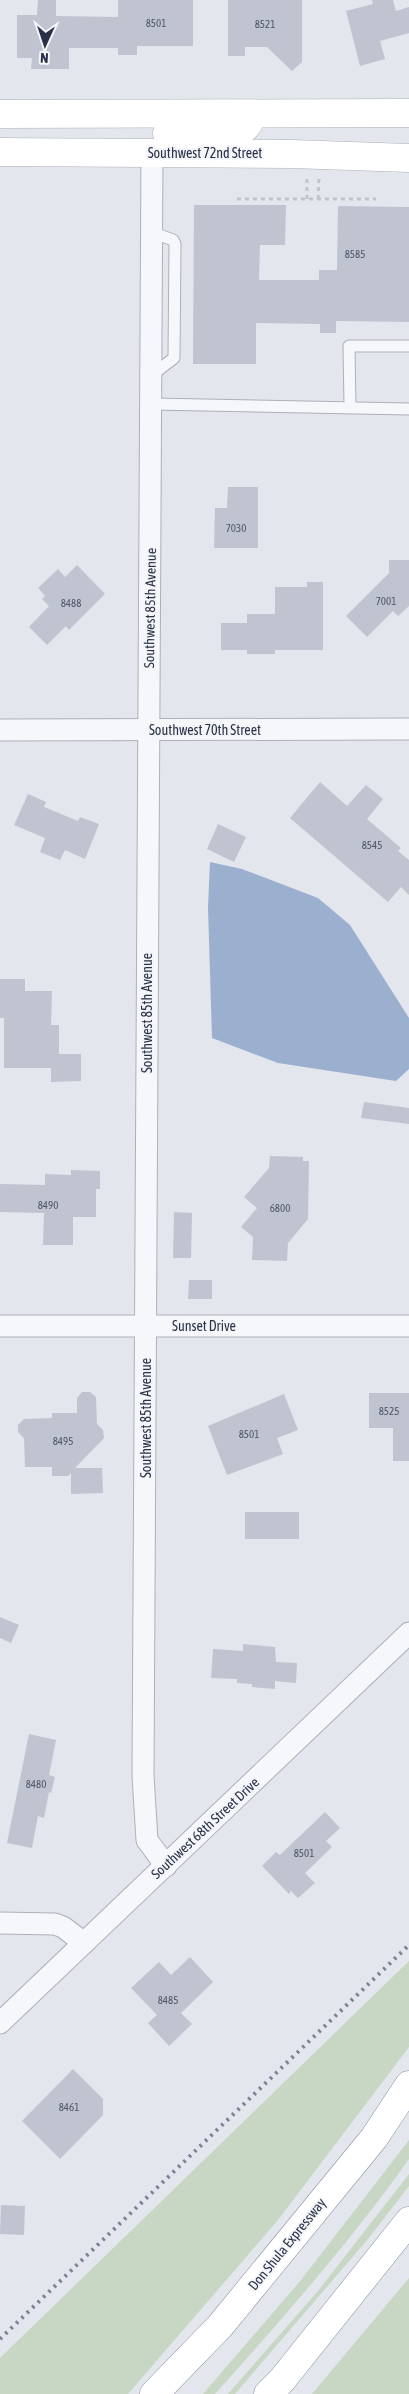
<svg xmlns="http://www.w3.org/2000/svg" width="409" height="2394" viewBox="0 0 409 2394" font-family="'Asap Condensed',sans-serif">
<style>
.green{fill:#c7d7c3}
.water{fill:#9bb0cf}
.building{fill:#bfc4d0}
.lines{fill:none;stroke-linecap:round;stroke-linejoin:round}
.lane-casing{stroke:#abb0ba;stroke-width:13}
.street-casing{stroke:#abb0ba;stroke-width:23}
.secondary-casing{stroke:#abb0ba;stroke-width:29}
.highway-casing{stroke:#8891a4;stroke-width:29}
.path{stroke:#c1c4cb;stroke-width:3;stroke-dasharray:4 4;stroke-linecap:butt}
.lane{stroke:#f6f7fa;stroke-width:11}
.street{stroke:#f6f7fa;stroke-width:21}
.secondary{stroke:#fff;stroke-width:28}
.highway{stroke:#fff;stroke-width:28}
.rail{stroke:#7a8397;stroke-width:4;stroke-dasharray:2.5 5;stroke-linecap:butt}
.labels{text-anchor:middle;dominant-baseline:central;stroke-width:4;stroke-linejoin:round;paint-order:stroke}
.number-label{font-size:11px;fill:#4e5668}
.street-label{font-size:14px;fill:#293146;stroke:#f3f5f9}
</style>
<rect width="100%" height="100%" fill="#e3e6ec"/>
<g class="green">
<polygon points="409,1961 409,2047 278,2220 128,2394 0,2394 0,2358"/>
<path d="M409,2140V2159C350,2242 283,2318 215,2394H203L301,2280Z"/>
<polygon points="409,2174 409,2186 368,2239 235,2394 228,2394 318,2291"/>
<polygon points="409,2278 409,2394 312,2394"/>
</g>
<polygon class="water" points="210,862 242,869 318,898 350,925 409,1018 409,1069 396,1081 278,1063 212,1038 208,907"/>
<g class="building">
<polygon points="38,0 56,0 56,16 118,17 118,0 193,0 193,46 137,46 137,55 118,55 118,48 69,48 69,69 31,69 32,58 17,58 17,15 37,15"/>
<polygon points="228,0 302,0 302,62 292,71 267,47 245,47 245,56 228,56"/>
<polygon points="372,0 393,0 396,11 409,7 409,33 380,41 385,59 360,66 346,11 373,4"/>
<polygon points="194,205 286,205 285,245 260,245 259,280 319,280 319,270 337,270 338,206 409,207 409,322 336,321 336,333 320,333 320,324 256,323 256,364 193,364"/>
<polygon points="228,487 258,487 258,548 214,548 215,508 227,508"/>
<polygon points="389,560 409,560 409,606 398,616 393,611 367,637 346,616 389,573"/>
<polygon points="77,565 105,594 69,630 66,626 47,645 29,627 49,606 42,599 45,596 38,588 58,569 65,577"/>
<polygon points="307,582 323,582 323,650 275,650 275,654 247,654 247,650 221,650 221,623 247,623 247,614 275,614 275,587 307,587"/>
<polygon points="320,782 347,806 366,785 383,799 367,819 401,848 398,851 409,860 409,895 401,887 388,902 290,818"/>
<polygon points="28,794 46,802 44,807 78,821 80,817 99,824 85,859 65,850 60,860 40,852 45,838 14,825"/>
<polygon points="218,824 246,837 234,862 207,849"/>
<polygon points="0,979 25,979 25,991 52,991 51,1025 59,1025 59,1054 81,1054 81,1081 51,1082 51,1068 4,1068 4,1018 0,1018"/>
<polygon points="364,1102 409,1108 409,1124 361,1118"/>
<polygon points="270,1156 303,1157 303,1161 309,1161 308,1219 288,1243 287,1261 252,1260 253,1237 241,1227 257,1208 244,1197 269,1168"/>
<polygon points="71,1170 100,1171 100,1189 96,1189 96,1217 73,1217 73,1245 43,1245 44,1213 0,1212 0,1184 45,1185 45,1174 71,1175"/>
<polygon points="174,1212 192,1213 191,1258 173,1258"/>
<polygon points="189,1280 212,1280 212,1299 188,1299"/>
<polygon points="82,1392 90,1392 96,1397 97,1424 103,1430 104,1438 75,1468 102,1468 103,1493 71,1494 71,1473 68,1476 52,1476 52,1467 25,1467 24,1438 18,1432 18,1425 24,1419 52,1418 52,1413 77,1413 77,1398"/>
<polygon points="369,1393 409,1393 409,1461 393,1461 393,1428 369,1428"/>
<polygon points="284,1394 298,1430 277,1438 283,1454 227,1475 208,1426"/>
<rect x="245" y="1512" width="54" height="27"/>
<polygon points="0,1617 19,1625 11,1643 0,1638"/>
<polygon points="243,1644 275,1647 276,1662 297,1663 296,1683 275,1681 275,1689 252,1687 252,1684 237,1683 237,1679 211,1678 213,1649 243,1651"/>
<polygon points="29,1734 56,1740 49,1775 55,1777 51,1793 49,1792 44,1818 38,1816 32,1848 7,1843"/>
<polygon points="325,1812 340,1828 326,1841 332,1847 305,1873 315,1883 298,1898 291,1891 289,1894 262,1866 276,1852 280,1855"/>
<polygon points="190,1957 213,1982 181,2013 192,2024 169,2046 148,2023 157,2015 131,1988 159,1962 171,1975"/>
<polygon points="73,2069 103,2099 103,2115 60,2159 22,2121"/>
<polygon points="1,2205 25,2206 24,2235 0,2234"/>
</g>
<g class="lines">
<defs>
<g id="lane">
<polyline points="151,232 173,240 175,244 174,358 152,375"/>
<polyline points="152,404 409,409"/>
<polyline points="350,407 349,346 409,346"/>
</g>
<g id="street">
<polyline points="152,153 143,1776 147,1840 166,1866"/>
<polyline points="0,730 409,729"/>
<polyline points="0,1326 409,1326"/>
<polyline points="0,1923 55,1924 63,1927 84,1943"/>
<polyline points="0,2023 409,1633"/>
</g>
<g id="secondary">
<polyline points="0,114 409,113"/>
<path d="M167,133L232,134C245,131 248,126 253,114"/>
<polyline points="0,152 292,154 409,158"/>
</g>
<g id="highway">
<polyline points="154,2394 220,2326 374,2138 409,2085"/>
<polyline points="268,2394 282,2380 409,2221"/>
</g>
</defs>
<use href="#lane" class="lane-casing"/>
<use href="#street" class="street-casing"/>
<use href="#secondary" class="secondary-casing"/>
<use href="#highway" class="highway-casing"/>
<g class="path">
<polyline points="237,199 376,199"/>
<polyline points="307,199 307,178"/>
<polyline points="318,199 319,177"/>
</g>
<use href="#lane" class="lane"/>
<use href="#street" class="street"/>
<use href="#secondary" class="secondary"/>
<use href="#highway" class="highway"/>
<polyline class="rail" points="0,2339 409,1945"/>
</g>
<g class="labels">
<g class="number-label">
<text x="156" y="23">8501</text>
<text x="265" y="24">8521</text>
<text x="355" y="254">8585</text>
<text x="236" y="528">7030</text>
<text x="386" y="601">7001</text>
<text x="71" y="603">8488</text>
<text x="372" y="845">8545</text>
<text x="48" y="1205">8490</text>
<text x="280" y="1208">6800</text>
<text x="389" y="1411">8525</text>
<text x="249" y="1434">8501</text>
<text x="63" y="1441">8495</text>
<text x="36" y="1784">8480</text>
<text x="304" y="1853">8501</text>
<text x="168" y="2000">8485</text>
<text x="69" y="2107">8461</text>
</g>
<g class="street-label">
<text x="205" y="153">Southwest 72nd Street</text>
<text transform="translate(150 608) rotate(-89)">Southwest 85th Avenue</text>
<text x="205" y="730">Southwest 70th Street</text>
<text transform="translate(147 1013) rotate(-90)">Southwest 85th Avenue</text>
<text x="204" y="1326">Sunset Drive</text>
<text transform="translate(146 1418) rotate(-90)">Southwest 85th Avenue</text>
<text transform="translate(205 1828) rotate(-43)">Southwest 68th Street Drive</text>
<text transform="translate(287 2244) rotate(-51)">Don Shula Expressway</text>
</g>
</g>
<g transform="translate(45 45) rotate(183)" stroke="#f3f5f9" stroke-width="4" paint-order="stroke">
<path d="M0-4L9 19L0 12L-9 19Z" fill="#293146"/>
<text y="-8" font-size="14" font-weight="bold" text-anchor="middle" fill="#293146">N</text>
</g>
</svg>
